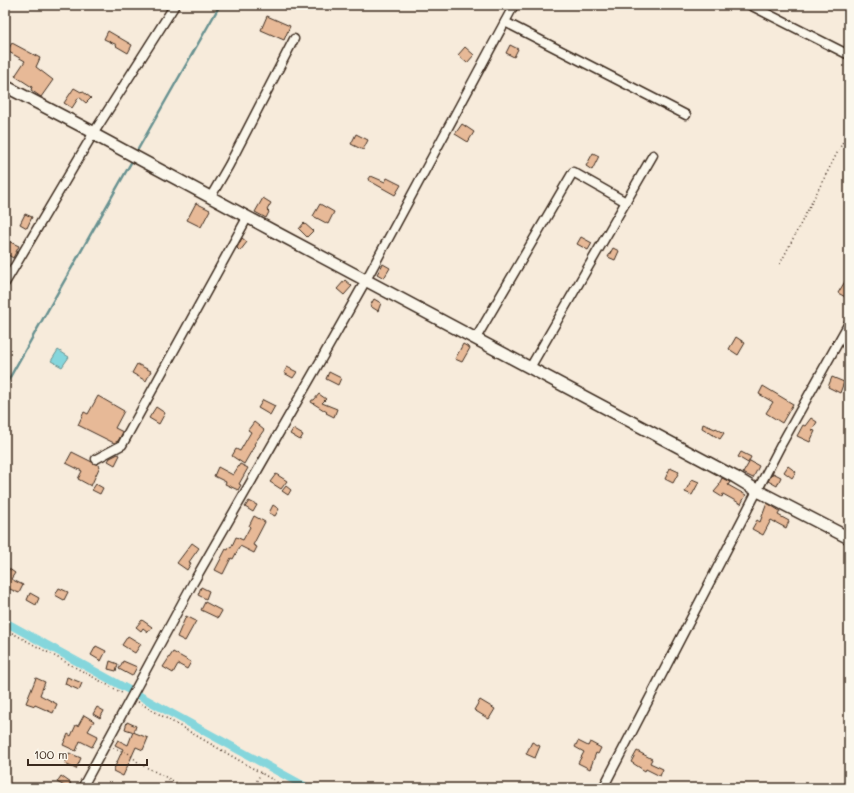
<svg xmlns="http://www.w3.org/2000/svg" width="854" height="793" viewBox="0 0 854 793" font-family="Mali,sans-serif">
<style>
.water{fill:#85d6dc;stroke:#679190}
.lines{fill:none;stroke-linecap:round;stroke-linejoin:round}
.stream{stroke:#679190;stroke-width:2.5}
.canal{stroke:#85d6dc;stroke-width:8}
.building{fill:#e7b997;stroke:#3b2a1e}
.street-casing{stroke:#3b2a1e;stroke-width:11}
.secondary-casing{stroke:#3b2a1e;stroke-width:14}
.path{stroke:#3b2a1e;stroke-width:1.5;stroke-dasharray:1 3;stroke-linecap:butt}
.street{stroke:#fbf7ec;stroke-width:8}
.secondary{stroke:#fbf7ec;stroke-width:11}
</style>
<rect width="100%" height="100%" fill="#f7ebdb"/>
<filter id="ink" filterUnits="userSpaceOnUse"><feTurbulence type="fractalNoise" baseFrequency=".025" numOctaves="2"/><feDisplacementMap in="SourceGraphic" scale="8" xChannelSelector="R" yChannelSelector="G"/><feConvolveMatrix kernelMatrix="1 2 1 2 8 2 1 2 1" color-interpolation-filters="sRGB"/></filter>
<g filter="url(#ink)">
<polygon class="water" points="58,350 69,357 62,367 51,361"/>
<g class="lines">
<g class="stream">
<polyline points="137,151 220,5"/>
<polyline points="5,386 132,161"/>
</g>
<polyline class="canal" points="5,622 308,788"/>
</g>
<g class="building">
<polygon points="267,16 290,26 284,40 261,30"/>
<polygon points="108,31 132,45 128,53 116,46 117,45 104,39"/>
<polygon points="12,43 40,58 36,67 53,80 41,97 31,90 32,87 15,76 25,61 7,51"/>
<polygon points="510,45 518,49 514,57 506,53"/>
<polygon points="465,47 474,55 467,63 458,55"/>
<polygon points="74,88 81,92 82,91 91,98 86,103 79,97 72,108 64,103"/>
<polygon points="462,124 474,132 468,142 455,134"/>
<polygon points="356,134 368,140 363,150 351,144"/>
<polygon points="593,153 599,156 592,170 586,166"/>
<polygon points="371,176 385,182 387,178 401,185 395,195 368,180"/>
<polygon points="263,198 271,203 267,210 269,212 266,218 255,212"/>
<polygon points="196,203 210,210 201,227 187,220"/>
<polygon points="320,204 334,212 328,224 313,216"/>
<polygon points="25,214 32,217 27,228 20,224"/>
<polygon points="304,223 313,231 307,237 299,229"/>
<polygon points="581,237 592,243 588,250 577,244"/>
<polygon points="242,238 247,242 240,251 237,248"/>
<polygon points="8,241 19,246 13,258 5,253 5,246"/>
<polygon points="613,248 619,251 615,260 608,257"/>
<polygon points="383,264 390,268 384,278 377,274"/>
<polygon points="849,275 849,299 838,293"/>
<polygon points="345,280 352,286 344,295 337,289"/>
<polygon points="374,299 381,303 378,311 370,306"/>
<polygon points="736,337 745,343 738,355 729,349"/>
<polygon points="463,344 470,348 462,362 455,359"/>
<polygon points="137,364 151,371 146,381 132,373"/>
<polygon points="287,367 297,372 293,378 284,373"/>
<polygon points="329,372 341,378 338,385 326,379"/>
<polygon points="832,377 844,382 840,393 828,387"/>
<polygon points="763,386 793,404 782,423 766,413 773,402 759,394"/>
<polygon points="319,394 326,399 322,403 337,409 334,417 326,413 327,412 311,402 312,400 314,400"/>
<polygon points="98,396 124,411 115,428 123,432 118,441 114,443 78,425 84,412 88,414"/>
<polygon points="263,400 275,406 270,415 258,408"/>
<polygon points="156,407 165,413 159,424 149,418"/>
<polygon points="811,418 817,422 812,430 815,431 810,442 797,436 803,425 805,426"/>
<polygon points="254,422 264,430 254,444 255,445 244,464 232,456 236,449 240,451 251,432 248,430"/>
<polygon points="703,424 715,429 716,428 724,433 720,439 702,428"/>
<polygon points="293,429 303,435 300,440 290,434"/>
<polygon points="72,452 100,466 91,486 78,479 82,471 66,463"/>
<polygon points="741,452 751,457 748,463 738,457"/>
<polygon points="118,454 120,455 115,465 108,461 110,458"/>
<polygon points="750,461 759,466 753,478 743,473"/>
<polygon points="240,464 248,468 239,484 241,485 238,490 225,484 226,482 214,476 218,467 233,475"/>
<polygon points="788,466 796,472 792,478 784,472"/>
<polygon points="670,468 679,472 673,483 665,479"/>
<polygon points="773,473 781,477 777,486 768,481"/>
<polygon points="276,474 287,481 281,489 270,482"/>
<polygon points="722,478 730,482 728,485 746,495 741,504 723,494 722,497 714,492 720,485 719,484"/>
<polygon points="692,479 699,482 692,495 685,492"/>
<polygon points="96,484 103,488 100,494 92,490"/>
<polygon points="286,486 291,490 288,495 282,491"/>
<polygon points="249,501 257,505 253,512 245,507"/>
<polygon points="767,503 780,511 778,515 789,521 786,528 771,520 763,535 752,529 757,520 760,522"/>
<polygon points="273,505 279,509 275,516 269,513"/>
<polygon points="254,516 265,522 253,545 257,547 254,553 240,546 233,559 231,558 223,574 215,570 226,549 228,550 229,547 231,548 236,537 243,540 250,527 249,526"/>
<polygon points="192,543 199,548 189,562 191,563 187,570 177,563"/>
<polygon points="5,566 15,573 11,579 23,585 19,593 5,587"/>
<polygon points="201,587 209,591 206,599 198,595"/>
<polygon points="59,588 68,592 64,600 55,595"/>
<polygon points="30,593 39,598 36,605 27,600"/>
<polygon points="205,602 222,611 218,618 201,610"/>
<polygon points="186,616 196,621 185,641 177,637"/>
<polygon points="142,620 152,627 148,632 143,628 141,631 136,627"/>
<polygon points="128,636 141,644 135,653 122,645"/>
<polygon points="96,646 106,651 101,661 91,655"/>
<polygon points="173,652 191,662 187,669 178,664 173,673 163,667"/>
<polygon points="110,661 118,664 116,671 108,669"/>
<polygon points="123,661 137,667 132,676 119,669"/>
<polygon points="67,677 82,683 79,690 65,684"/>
<polygon points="36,678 45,682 40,695 57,704 53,713 35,705 35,706 26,703"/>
<polygon points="480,700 495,709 489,719 474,710"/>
<polygon points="97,707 104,711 100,718 93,714"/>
<polygon points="84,715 94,721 88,731 98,736 92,747 80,741 76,751 63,745 68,734 71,736 76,725 78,726"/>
<polygon points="127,722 136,726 134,732 125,729"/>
<polygon points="133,732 148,738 143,750 136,747 123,776 113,771 123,749 115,745 118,740 128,745"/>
<polygon points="578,741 588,746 590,742 601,748 598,754 596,753 590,769 578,763 584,752 575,747"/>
<polygon points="532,742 540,746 535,758 526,754"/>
<polygon points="637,751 652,759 650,763 663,769 660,776 646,769 645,771 631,762"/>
<polygon points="69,753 81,758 76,769 65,764"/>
<polygon points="61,776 71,783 68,788 57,782"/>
</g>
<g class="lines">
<defs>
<g id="street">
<polyline points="750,5 849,55"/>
<polyline points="505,22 686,115"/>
<polyline points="210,198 229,165 294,39"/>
<polyline points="5,283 93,134 175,5"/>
<polyline points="476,338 573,172 626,202"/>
<polyline points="531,366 653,155"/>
<polyline points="96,459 122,445 247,218"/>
<polyline points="82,788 193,583 322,358 366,280 514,5"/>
<polyline points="603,788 782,443 849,323"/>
</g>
<path id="secondary" d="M5,86L91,131L93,134C306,250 521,361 735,477L758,491L849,538"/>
</defs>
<use href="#street" class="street-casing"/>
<use href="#secondary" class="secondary-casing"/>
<g class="path">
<polyline points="780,264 849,130"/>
<polyline points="5,629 124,694"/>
<polyline points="138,702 287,788"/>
<polyline points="113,748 128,753 140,764 187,788"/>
<polyline points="253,788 261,773"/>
</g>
<use href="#street" class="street"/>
<use href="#secondary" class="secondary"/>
</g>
</g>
<rect width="854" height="793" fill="none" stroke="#fbf7ec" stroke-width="20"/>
<rect x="10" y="10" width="834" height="773" fill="none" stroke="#3b2a1e" stroke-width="1.5" filter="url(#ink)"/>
<path d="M28 759v6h119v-6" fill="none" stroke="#3b2a1e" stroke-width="2"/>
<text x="34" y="759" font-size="12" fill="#3b2a1e" stroke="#fbf7ec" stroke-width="3" paint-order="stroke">100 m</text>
</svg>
